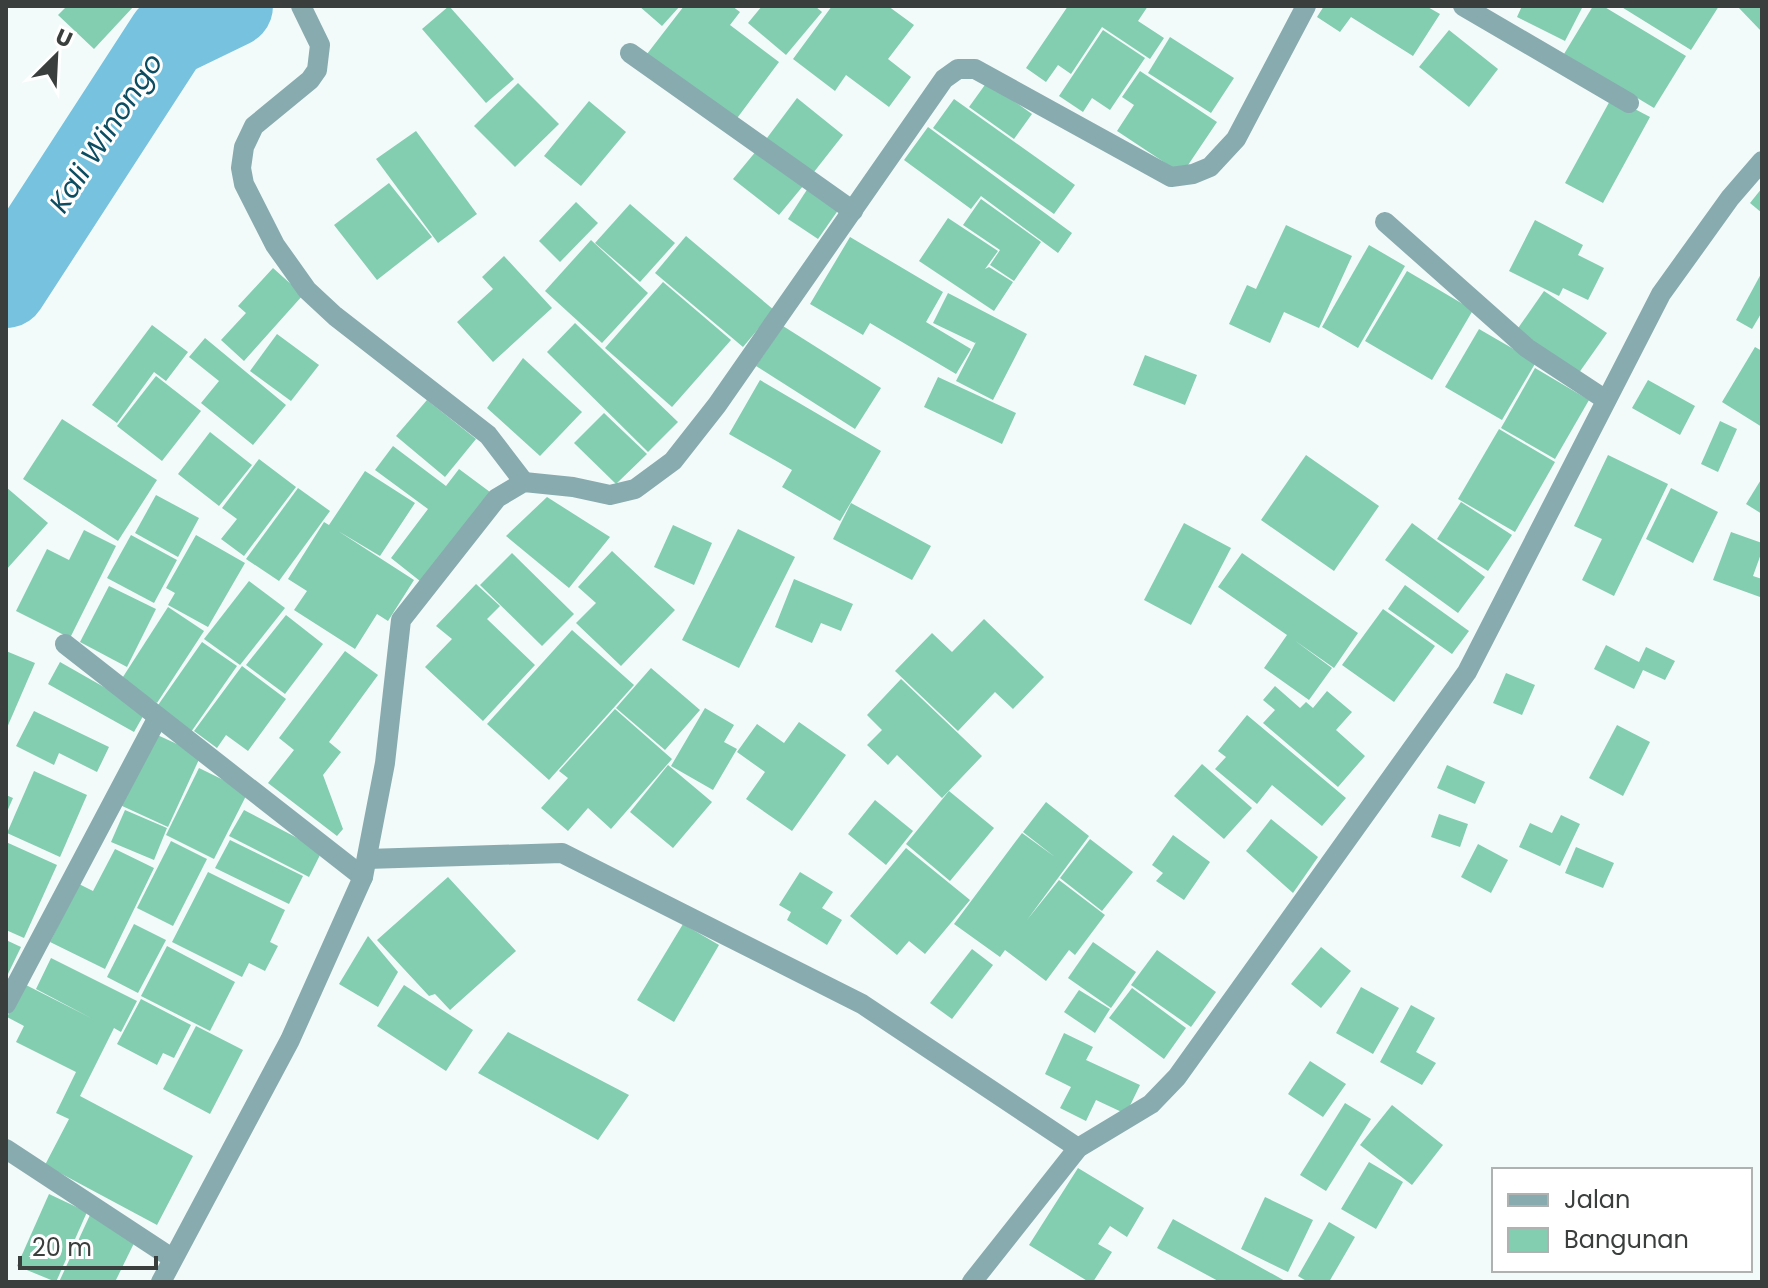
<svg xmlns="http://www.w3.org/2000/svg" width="1768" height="1288" viewBox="0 0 1768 1288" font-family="Poppins,sans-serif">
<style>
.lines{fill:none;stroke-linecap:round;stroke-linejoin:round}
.river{stroke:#77c2de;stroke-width:82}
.building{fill:#83cdb1}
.minor{stroke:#88abaf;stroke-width:20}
.labels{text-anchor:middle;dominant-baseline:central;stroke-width:6;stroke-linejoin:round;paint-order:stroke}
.water-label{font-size:28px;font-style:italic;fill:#0d4d61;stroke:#fff}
</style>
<rect width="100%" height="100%" fill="#f3fbfa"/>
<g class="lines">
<polyline class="river" points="6,287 168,37 232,6"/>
</g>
<g class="building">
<polygon points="67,6 134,6 94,49 58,15"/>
<polygon points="449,6 514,79 486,103 422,29"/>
<polygon points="639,6 680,6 662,26"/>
<polygon points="684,6 732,6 740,12 730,25 779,62 735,121 647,54"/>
<polygon points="762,6 815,6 822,12 786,55 748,23"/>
<polygon points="832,6 888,6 914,25 888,59 911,77 889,107 846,75 835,91 793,59"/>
<polygon points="1068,6 1148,6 1138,21 1164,38 1150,59 1102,27 1071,74 1058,65 1046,82 1026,68"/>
<polygon points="1324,6 1426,6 1440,14 1413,56 1351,17 1340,32 1317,17"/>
<polygon points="1522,6 1583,6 1565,41 1517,17"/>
<polygon points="1593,6 1603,6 1686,56 1654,108 1564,54"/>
<polygon points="1620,6 1719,6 1691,50"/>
<polygon points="1737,6 1762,6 1762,32"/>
<polygon points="1103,30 1145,58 1110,110 1092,98 1083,112 1059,96"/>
<polygon points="1449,30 1498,69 1469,107 1419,67"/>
<polygon points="1170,37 1234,78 1211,113 1148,73"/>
<polygon points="1140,71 1217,122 1182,174 1117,131 1134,105 1122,97"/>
<polygon points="987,82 1032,114 1014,139 969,107"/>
<polygon points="518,83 559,124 515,167 474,126"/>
<polygon points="1612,97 1650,117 1603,203 1565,183"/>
<polygon points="797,98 843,135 810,177 764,142"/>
<polygon points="954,99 1075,185 1054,214 933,128"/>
<polygon points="589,101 626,132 581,186 544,156"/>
<polygon points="928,127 1072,233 1058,253 981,196 971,209 904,160"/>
<polygon points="416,131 477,214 438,243 376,159"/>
<polygon points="757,150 803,186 779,215 733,179"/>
<polygon points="389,183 432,237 377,280 334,225"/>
<polygon points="810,185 841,206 818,239 788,219"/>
<polygon points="1762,188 1762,213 1750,203"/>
<polygon points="981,199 1041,242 1014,281 990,265 1000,250 963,225"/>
<polygon points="576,202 598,223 560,262 539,241"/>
<polygon points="630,204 675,243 640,282 595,243"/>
<polygon points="948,218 998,251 985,269 989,267 1013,282 994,311 919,261"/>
<polygon points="1535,220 1583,245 1578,255 1604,268 1588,300 1563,288 1559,296 1509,271"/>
<polygon points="1286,225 1352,256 1319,328 1284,312 1270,343 1229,324 1247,285 1256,289"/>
<polygon points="686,236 774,310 743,347 655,273"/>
<polygon points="850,237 943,292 926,322 971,349 956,374 870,323 863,335 810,304"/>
<polygon points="591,240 648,293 602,343 545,291"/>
<polygon points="1369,245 1405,266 1358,348 1322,327"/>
<polygon points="504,256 552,308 493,362 457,322 493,289 482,277"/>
<polygon points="273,268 303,295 244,361 221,340 246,313 238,306"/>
<polygon points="1407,271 1473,310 1432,380 1365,341"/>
<polygon points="1762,272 1762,312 1752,329 1736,320"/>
<polygon points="663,282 731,340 672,407 605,348"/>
<polygon points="1544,291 1607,333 1576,377 1514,334"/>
<polygon points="948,293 1027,334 993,400 956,381 976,342 975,343 933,323"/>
<polygon points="575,323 678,422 648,452 547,352"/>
<polygon points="152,325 188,352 166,381 154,372 117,423 92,405"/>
<polygon points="783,326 881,388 855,429 756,366"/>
<polygon points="1479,329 1536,362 1502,420 1445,387"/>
<polygon points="277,334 319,365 291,401 250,371"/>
<polygon points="205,338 286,405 253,445 201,403 219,381 189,357"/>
<polygon points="1755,347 1762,351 1762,427 1722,402"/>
<polygon points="1145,355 1197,375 1185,405 1133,385"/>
<polygon points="523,358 582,412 540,456 487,408"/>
<polygon points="1535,368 1589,400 1555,459 1501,428"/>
<polygon points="156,376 201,411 162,461 117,426"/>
<polygon points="938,377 1016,413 1002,444 924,407"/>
<polygon points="760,380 881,451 840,521 782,487 792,470 729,434"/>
<polygon points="1648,380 1695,406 1680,435 1632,408"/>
<polygon points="427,400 476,439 445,477 396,436"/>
<polygon points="604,413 647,454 616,484 574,443"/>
<polygon points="62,419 157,480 118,541 23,479"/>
<polygon points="1720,421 1737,429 1718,472 1701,464"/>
<polygon points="1499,429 1555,462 1515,532 1458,499"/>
<polygon points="210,432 252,465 219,506 178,474"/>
<polygon points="393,446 446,486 459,469 494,495 425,585 391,558 428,509 375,470"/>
<polygon points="1306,455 1379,506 1334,571 1261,520"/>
<polygon points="1608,455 1668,484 1614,596 1582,580 1602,539 1574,526"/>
<polygon points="259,459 296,487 244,556 221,539 237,519 222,508"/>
<polygon points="365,471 415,503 380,556 338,531 414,580 388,621 377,614 355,649 294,610 307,591 288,579 324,522 329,525"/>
<polygon points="1762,478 1762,514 1746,504"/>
<polygon points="6,487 48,523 6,570"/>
<polygon points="298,488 330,511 279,581 246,559"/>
<polygon points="1671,488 1718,512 1693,563 1646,539"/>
<polygon points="156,495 199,518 178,557 135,533"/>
<polygon points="547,497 610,537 569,588 506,536"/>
<polygon points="1461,502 1512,535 1488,571 1437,539"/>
<polygon points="851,503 931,546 912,580 833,539"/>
<polygon points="1184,523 1231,548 1191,625 1144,600"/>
<polygon points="1412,523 1485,577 1458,613 1385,560"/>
<polygon points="673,525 712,543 694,585 654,567"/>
<polygon points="738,529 795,557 739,668 682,640"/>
<polygon points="84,530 116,546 70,638 16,611 47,549 69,560"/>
<polygon points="1731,532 1762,543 1762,551 1753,576 1762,579 1760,597 1713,580"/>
<polygon points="131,535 177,560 154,603 107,578"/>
<polygon points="196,535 245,563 208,627 168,605 175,593 166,588"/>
<polygon points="612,551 675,610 621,666 576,623 596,603 578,587"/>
<polygon points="512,553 574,614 542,646 480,585"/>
<polygon points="1242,553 1358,633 1334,668 1294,640 1332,668 1309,700 1264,668 1287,635 1218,587"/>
<polygon points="794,579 853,604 841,631 821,623 812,643 775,627"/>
<polygon points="249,581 285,608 240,665 204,639"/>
<polygon points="476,584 500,606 487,619 535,665 483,721 425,667 452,639 436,626"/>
<polygon points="1405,585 1469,631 1452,654 1388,609"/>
<polygon points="109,586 156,609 127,667 80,642"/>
<polygon points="168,607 204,631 157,703 121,680"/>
<polygon points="1383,609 1435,646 1394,702 1342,665"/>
<polygon points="286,615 323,644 285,694 246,665"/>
<polygon points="984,619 1044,677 1013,709 995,692 958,731 895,671 932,633 952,652"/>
<polygon points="572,630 634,685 549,780 487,724"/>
<polygon points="202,642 237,666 191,732 156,708"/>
<polygon points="1606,645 1639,662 1646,647 1675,661 1665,680 1643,670 1634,689 1594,669"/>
<polygon points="6,651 35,663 6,730"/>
<polygon points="345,651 378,675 329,742 341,752 323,775 343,829 337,836 268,783 294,750 279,738"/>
<polygon points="60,662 146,711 134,732 48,684"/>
<polygon points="242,666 286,699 248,751 226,735 217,748 194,731"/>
<polygon points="651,668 700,710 665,750 616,708"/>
<polygon points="1506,673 1535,685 1522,715 1493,703"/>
<polygon points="901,679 982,756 942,798 897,755 888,765 867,745 882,730 867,715"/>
<polygon points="1275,686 1300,708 1306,702 1313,708 1327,691 1352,712 1336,730 1365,756 1338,787 1263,723 1275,710 1263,700"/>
<polygon points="705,708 734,725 724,742 737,749 713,790 671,766"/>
<polygon points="615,709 672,759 611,829 588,808 568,831 541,808 568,778 559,771"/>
<polygon points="34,711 109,747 97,772 59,753 54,765 16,746"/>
<polygon points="1247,715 1346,798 1322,826 1272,785 1257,804 1215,769 1226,757 1218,751"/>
<polygon points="799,722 846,755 792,831 746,799 765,772 737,752 757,724 784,743"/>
<polygon points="1617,725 1650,742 1623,796 1589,778"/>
<polygon points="153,733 201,755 168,827 120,805"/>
<polygon points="1202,764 1252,808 1224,839 1174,796"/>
<polygon points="668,765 712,802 673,848 630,812"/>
<polygon points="1447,765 1485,782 1475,804 1437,788"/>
<polygon points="199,768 248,792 214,859 166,835"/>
<polygon points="34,771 87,795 60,857 7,833"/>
<polygon points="949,791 994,828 950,881 906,844"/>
<polygon points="6,795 13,798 6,814"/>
<polygon points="875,800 913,831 886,865 848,834"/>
<polygon points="1046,802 1089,836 1027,920 1059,880 1105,915 1075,955 1069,950 1046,981 1005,950 1000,957 954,924 1022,833 1055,857 1023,832"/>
<polygon points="125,810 167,828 154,860 111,842"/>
<polygon points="244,810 322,851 309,877 229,836"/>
<polygon points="1439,814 1468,824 1460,847 1431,837"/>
<polygon points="1561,815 1580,824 1560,866 1519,847 1530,823 1552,833"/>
<polygon points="1271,819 1318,857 1293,893 1246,851"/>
<polygon points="1173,835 1210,862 1184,900 1156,881 1163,873 1152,865"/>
<polygon points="1090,839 1133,872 1102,911 1060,878"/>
<polygon points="230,840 303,876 289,904 215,868"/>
<polygon points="171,841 207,859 173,926 137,908"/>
<polygon points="6,842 57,865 24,938 6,930"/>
<polygon points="1478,844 1508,860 1491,893 1461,877"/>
<polygon points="1576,847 1614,863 1603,888 1565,873"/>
<polygon points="906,848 970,900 925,954 909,941 897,955 850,916"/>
<polygon points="115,849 154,868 105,969 50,942 79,884 93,891"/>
<polygon points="208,872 285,910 270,942 278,946 265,971 249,963 242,977 172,942"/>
<polygon points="800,872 833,892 822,908 842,920 827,945 787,920 791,912 779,905"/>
<polygon points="448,877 516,951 450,1010 435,994 429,996 377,940"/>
<polygon points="134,924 166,940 138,993 107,977"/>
<polygon points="683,924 719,945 674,1022 637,1000"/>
<polygon points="368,936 398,972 378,1007 339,984"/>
<polygon points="6,940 21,947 6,978"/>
<polygon points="1093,942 1136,972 1111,1008 1068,978"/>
<polygon points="167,946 235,982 210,1031 141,996"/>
<polygon points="1321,947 1351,971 1321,1008 1291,984"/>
<polygon points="972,949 993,965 952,1019 930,1003"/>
<polygon points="1157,950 1216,992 1191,1027 1131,985"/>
<polygon points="51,958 137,1001 121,1032 114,1028 80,1096 193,1156 157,1225 45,1165 69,1119 56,1113 76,1072 16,1042 24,1026 7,1017 24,984 91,1018 36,989"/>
<polygon points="404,985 473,1030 446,1071 377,1026"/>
<polygon points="1361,987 1399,1008 1373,1054 1336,1033"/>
<polygon points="1132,988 1186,1028 1164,1059 1109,1018"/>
<polygon points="1079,990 1110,1009 1095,1033 1064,1012"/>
<polygon points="141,999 191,1025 174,1058 163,1053 157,1065 117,1044"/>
<polygon points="1411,1005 1435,1018 1416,1052 1436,1063 1422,1085 1380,1062"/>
<polygon points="196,1026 243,1050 210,1114 163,1089"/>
<polygon points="508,1032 629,1095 598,1140 478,1073"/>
<polygon points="1064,1033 1093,1047 1086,1060 1140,1085 1126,1114 1096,1100 1086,1121 1060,1108 1071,1087 1045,1074"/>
<polygon points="1310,1061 1346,1084 1323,1117 1288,1094"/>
<polygon points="1345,1103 1371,1119 1326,1191 1300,1175"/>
<polygon points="1392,1105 1443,1145 1412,1185 1360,1145"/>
<polygon points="1369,1162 1403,1182 1376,1229 1341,1209"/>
<polygon points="1078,1168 1144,1208 1127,1237 1110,1226 1098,1244 1112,1252 1093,1282 1089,1282 1029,1245"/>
<polygon points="49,1194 87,1212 56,1282 17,1266"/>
<polygon points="1265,1197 1313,1220 1288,1272 1241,1249"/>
<polygon points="90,1215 137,1237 115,1282 59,1282"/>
<polygon points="1173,1219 1287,1282 1220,1282 1157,1248"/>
<polygon points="1329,1222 1355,1237 1329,1282 1308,1282 1298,1276"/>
</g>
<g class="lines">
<g class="minor">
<polyline points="301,6 320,45 317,70 310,80 254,126 244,147 241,168 244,184 275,245 307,290 335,316 488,435 524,482"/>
<polyline points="1463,6 1629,103"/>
<polyline points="630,53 853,211"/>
<polyline points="1385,222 1527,348 1606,400"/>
<polyline points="65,644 363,877"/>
<polyline points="367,859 562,853 862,1004 1078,1148"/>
<polyline points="6,1004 158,717"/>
<polyline points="6,1149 172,1258"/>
<polyline points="161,1282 290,1040 363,877 385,763 401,620 497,498 524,482 573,487 610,495 635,489 673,461 717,405 944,79 958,69 975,69 1171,177 1193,174 1210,167 1236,139 1306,6"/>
<polyline points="972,1282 1078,1148 1151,1104 1177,1077 1467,672 1661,294 1730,198 1762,161"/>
</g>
</g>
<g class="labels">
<g class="water-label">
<text transform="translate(106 133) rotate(-57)">Kali Winongo</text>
</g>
</g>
<rect width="1768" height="1288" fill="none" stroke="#3a3e3d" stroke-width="16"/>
<rect x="1492" y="1168" width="260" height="104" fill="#ffffff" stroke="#b0b2b1" stroke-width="2"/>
<rect x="1508" y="1194" width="40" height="12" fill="#88abaf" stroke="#b0b2b1" stroke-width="2"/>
<text x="1564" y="1208" font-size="24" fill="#3a3e3d">Jalan</text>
<rect x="1508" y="1228" width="40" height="24" fill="#83cdb1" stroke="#b0b2b1" stroke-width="2"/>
<text x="1564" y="1248" font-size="24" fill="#3a3e3d">Bangunan</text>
<g transform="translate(56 56) rotate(24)" stroke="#ffffff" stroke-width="6" paint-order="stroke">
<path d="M0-6L14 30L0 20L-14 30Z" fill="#3a3e3d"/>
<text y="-12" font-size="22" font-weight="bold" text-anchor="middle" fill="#3a3e3d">U</text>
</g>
<path d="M20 1256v12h136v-12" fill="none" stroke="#3a3e3d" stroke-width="4"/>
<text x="32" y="1256" font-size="24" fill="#3a3e3d" stroke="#ffffff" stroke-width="6" paint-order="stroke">20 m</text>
</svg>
